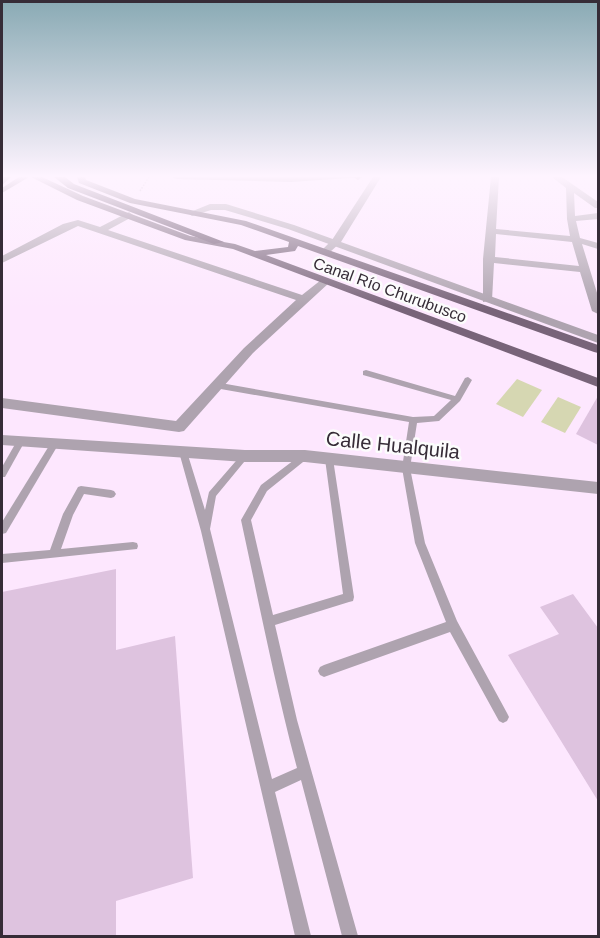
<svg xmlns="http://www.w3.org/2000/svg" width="600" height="938" viewBox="0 0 600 938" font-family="Arial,sans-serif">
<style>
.green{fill:#d6d7b2}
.building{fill:#dec3df}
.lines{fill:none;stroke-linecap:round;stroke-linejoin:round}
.path{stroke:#b2a0b3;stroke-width:1.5;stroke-dasharray:1.5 1.5;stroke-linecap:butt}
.service{fill:#aea3af;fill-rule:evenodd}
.minor{fill:#aea3af;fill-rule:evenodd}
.tertiary{fill:#aea3af;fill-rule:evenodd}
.secondary{fill:#8f7e90;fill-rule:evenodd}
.primary{fill:#786479;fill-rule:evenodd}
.motorway{fill:#644e66;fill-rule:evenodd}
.labels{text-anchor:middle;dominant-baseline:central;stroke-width:5;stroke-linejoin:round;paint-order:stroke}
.far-street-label{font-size:16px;fill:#362c37;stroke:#fcfcfc}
.street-label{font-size:20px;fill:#362c37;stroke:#fcfcfc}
</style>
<rect width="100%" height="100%" fill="#fde7fe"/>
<g class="green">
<polygon points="517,379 542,390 523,417 496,404"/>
<polygon points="558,397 581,407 565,433 541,422"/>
</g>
<g class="building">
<polygon points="598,396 598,445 576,434"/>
<polygon points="116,569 116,650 175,636 193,878 116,901 116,936 2,936 2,592"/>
<polygon points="573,594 598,628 598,801 508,655 559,634 540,607"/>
</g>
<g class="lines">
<polyline class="path" points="140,191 149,177"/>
<g class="service">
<polygon points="366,370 455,396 465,378 468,377 472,380 460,401 439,421 417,423 410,468 425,543 457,621 507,713 509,717 507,721 503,723 499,721 450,632 324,677 320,675 318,671 320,667 324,665 446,622 415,543 402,468 409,422 215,388 211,385 215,382 413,417 434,416 451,400 363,375 363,371"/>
<polygon points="21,438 25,441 5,477 2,477 2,467 18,439"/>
<polygon points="55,440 59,443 58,445 6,533 2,534 2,522 52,441"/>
<path d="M183,449L187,452L205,510L209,492L242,454H248L249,456L216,496L210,529L272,779L297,768C275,685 259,603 241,520L261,485L302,454H308L309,456L308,458L267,491L251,520L273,615L343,594L325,459L329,456L333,459L354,597L353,601L349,602L275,625L297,720L358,936H342L301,780L275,792L311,936H295L201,531L179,452Z"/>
<polygon points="81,486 111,490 114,491 116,494 114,497 111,498 84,494 73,515 61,549 133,542 137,543 138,546 137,549 2,563 2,554 50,550 63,514 78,487"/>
</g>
<g class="minor">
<polygon points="373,177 381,177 341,242 329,253 323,253 321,251 332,240"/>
<path d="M491,177H499L496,229L570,236L567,219L566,188L552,177H562L598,202V208H595L574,193L575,216L598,213V219L576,221L580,238L598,243V249L582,244L598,296V314L592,311L580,272L494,263L492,300L483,302V259ZM496,234L572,242L579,266L495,257Z"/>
<polygon points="129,212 133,215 132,217 108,230 302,295 321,280 330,282 253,353 184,431 179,432 2,408 2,398 176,421 244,348 296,300 78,226 2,263 2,256 63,224 78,220 100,227"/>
<polygon points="2,435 245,450 305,450 598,482 598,494 305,462 245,462 2,445"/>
</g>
<polygon class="tertiary" points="210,204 226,204 294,225 598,335 598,343 288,229 225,210 211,210 192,216 188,213"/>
<polygon class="secondary" points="172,177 364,177 291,182 176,179"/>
<g class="primary">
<polygon points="19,177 29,177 2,193 2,188"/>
<polygon points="31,177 42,177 83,196 190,236 235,244 255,251 288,247 289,242 241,225 130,203 79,183 77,177 85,177 86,180 135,199 246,221 598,345 598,353 594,352 298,246 295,251 266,255 598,378 598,387 233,249 185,240 77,200"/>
</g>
<g class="motorway">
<polygon points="2,177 11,177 2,185"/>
<polygon points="54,177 65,177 74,184 224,242 214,244 68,188"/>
<polygon points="353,177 362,177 358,180"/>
</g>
</g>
<linearGradient id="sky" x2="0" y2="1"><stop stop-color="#89aab4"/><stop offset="0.57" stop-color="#fef4ff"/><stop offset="1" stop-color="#fef4ff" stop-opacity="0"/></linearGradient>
<rect width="600" height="309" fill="url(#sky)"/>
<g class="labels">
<g class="far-street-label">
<text transform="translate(390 290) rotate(20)">Canal Río Churubusco</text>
</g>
<g class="street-label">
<text transform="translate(393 445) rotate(6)">Calle Hualquila</text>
</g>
</g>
<rect width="600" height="938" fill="none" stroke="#362c37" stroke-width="6"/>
</svg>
